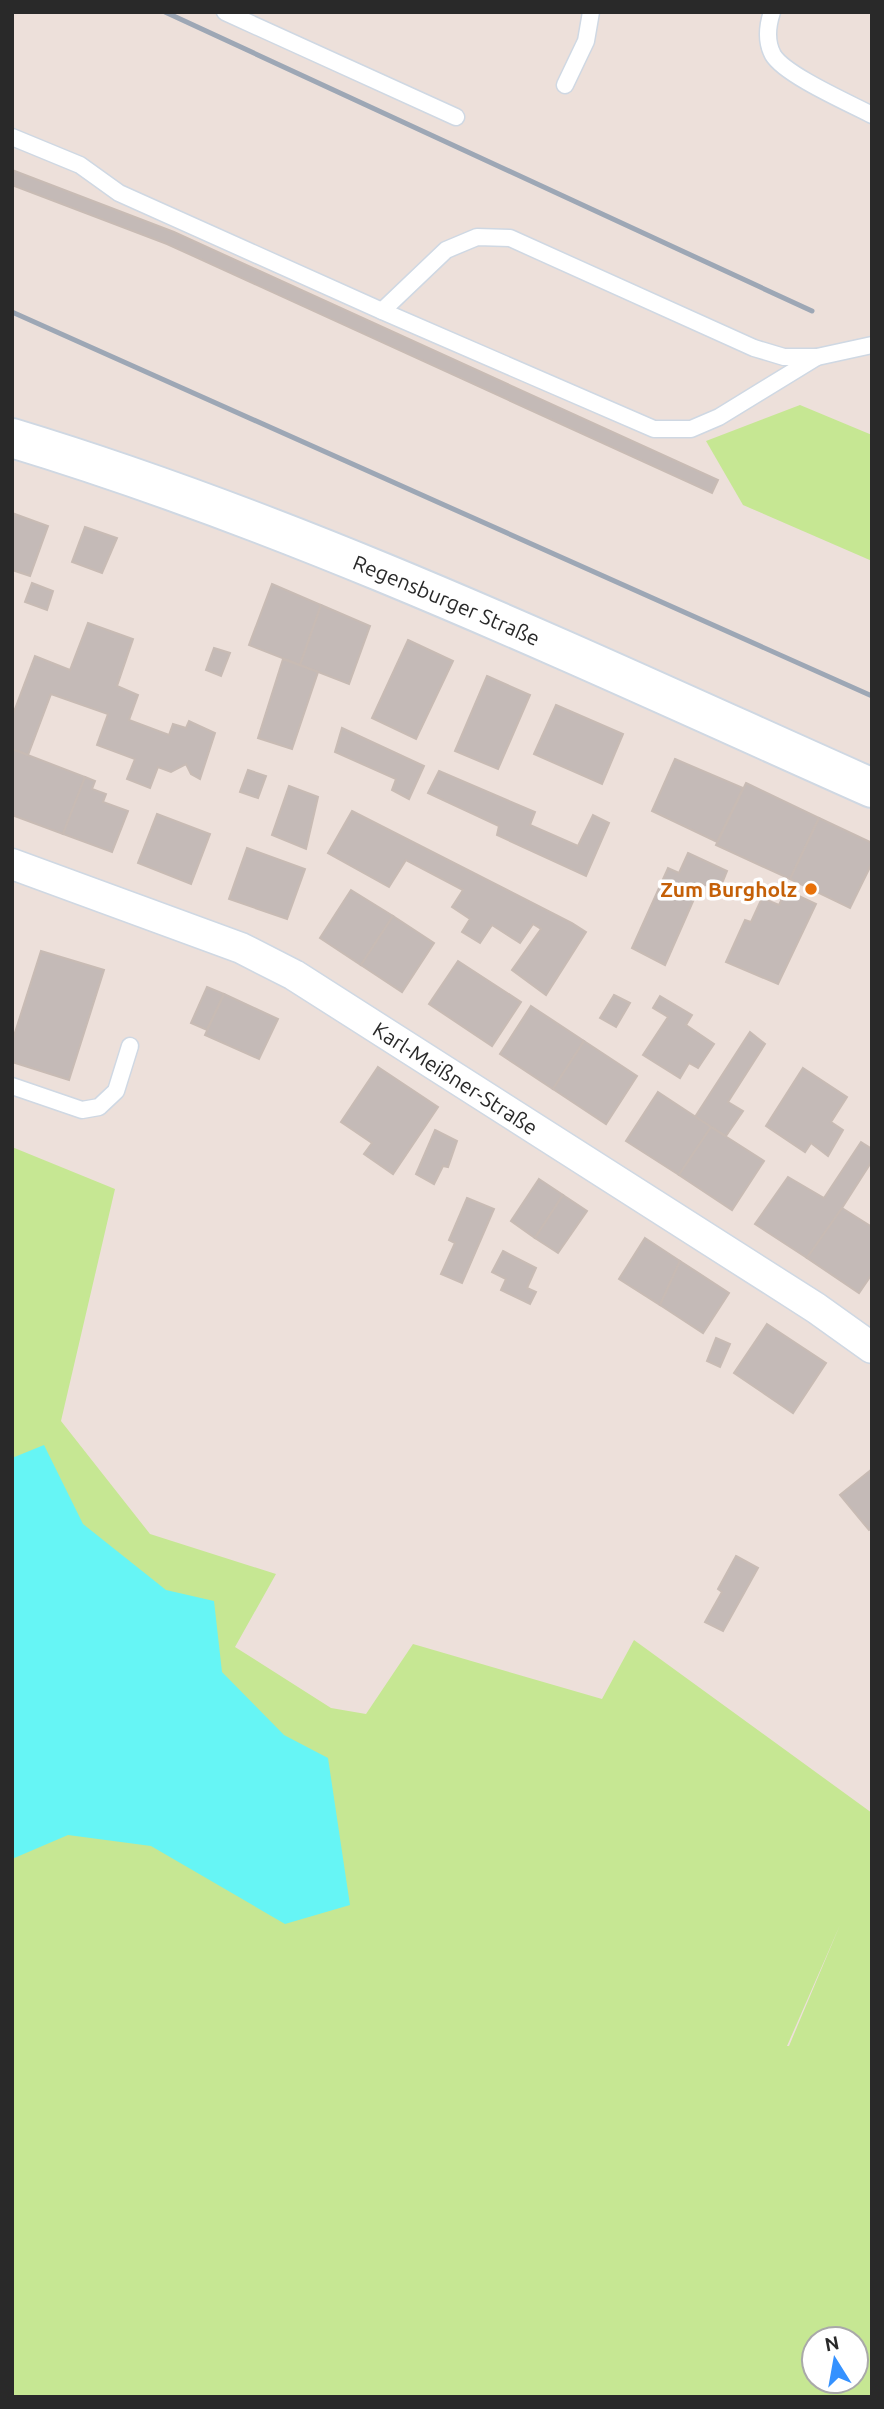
<svg xmlns="http://www.w3.org/2000/svg" width="884" height="2409" viewBox="0 0 884 2409" font-family="Ubuntu,sans-serif">
<style>
.green{fill:#c6e793;fill-rule:evenodd}
.water{fill:#66f5f5}
.building{fill:#c4bab7;stroke:#c8bbb4;stroke-width:2}
.lines{fill:none;stroke-linecap:round;stroke-linejoin:round}
.service-casing{stroke:#cfd8e3;stroke-width:19}
.minor-casing{stroke:#cfd8e3;stroke-width:33}
.secondary-casing{stroke:#cfd8e3;stroke-width:42}
.service{stroke:#fff;stroke-width:16}
.minor{stroke:#fff;stroke-width:30}
.secondary{stroke:#fff;stroke-width:38}
.rail{stroke:#9da7b5;stroke-width:5}
.food-dot{fill:#e8710a;stroke:#fff;stroke-width:2.5}
.labels{text-anchor:middle;dominant-baseline:central;stroke-width:7;stroke-linejoin:round;paint-order:stroke}
.street-label{font-size:21px;fill:#292929;stroke:#fff}
.food-label{font-size:21px;font-weight:bold;fill:#c56008;stroke:#fff;text-anchor:end}
</style>
<rect width="100%" height="100%" fill="#ede0da"/>
<g class="green">
<polygon points="800,405 872,435 872,561 743,505 706,441"/>
<path d="M12,1147L115,1189L61,1421L150,1534L276,1574L235,1647L331,1708L366,1714L413,1644L602,1699L634,1640L872,1813V2397H12ZM840,1925L789,2046H787ZM814,2339H856V2381H814Z"/>
</g>
<polygon class="water" points="44,1445 83,1524 166,1590 214,1601 222,1672 284,1735 328,1758 350,1905 285,1924 151,1846 68,1835 12,1859 12,1458"/>
<g class="building">
<polygon points="12,170 174,232 718,480 712,493 167,244 12,185"/>
<polygon points="12,513 48,526 30,576 12,570"/>
<polygon points="85,527 117,538 102,573 72,562"/>
<polygon points="32,583 53,591 47,610 25,602"/>
<polygon points="272,584 321,605 300,665 249,645"/>
<polygon points="321,605 370,626 349,684 300,665"/>
<polygon points="88,623 133,639 117,686 138,695 129,720 169,735 173,724 186,728 189,721 215,733 200,779 191,774 186,764 171,772 158,767 150,788 127,779 135,759 97,745 108,714 51,694 28,755 12,749 12,717 35,656 70,670"/>
<polygon points="408,640 453,661 416,739 372,718"/>
<polygon points="214,648 230,653 221,676 206,670"/>
<polygon points="283,659 318,672 292,749 258,738"/>
<polygon points="487,676 530,695 498,769 455,751"/>
<polygon points="556,705 623,734 602,784 534,754"/>
<polygon points="342,728 424,766 409,799 392,790 396,779 335,752"/>
<polygon points="12,749 85,777 63,834 12,815"/>
<polygon points="675,759 743,788 717,842 652,811"/>
<polygon points="248,770 266,776 258,798 240,792"/>
<polygon points="439,771 535,812 530,825 578,846 593,815 609,823 586,876 497,835 499,826 428,793"/>
<polygon points="85,777 95,781 92,789 106,794 103,802 128,811 112,852 63,834"/>
<polygon points="746,783 819,818 790,879 716,845"/>
<polygon points="289,786 318,797 306,849 272,835"/>
<polygon points="352,811 572,923 586,932 546,995 512,970 541,929 533,924 520,943 492,925 480,943 462,932 470,919 452,907 463,890 406,860 389,887 328,853"/>
<polygon points="157,814 210,834 191,884 138,863"/>
<polygon points="819,818 872,843 872,863 850,908 790,879"/>
<polygon points="247,848 305,869 287,919 229,899"/>
<polygon points="688,853 727,871 719,891 701,883 665,965 632,948 668,868 679,873"/>
<polygon points="351,890 393,916 361,965 320,938"/>
<polygon points="786,890 816,904 778,984 726,962 745,920 751,922 762,898 779,905"/>
<polygon points="393,916 434,943 402,992 361,965"/>
<polygon points="41,951 104,970 69,1080 12,1062 12,1042"/>
<polygon points="458,961 521,1002 492,1046 429,1004"/>
<polygon points="207,987 224,994 207,1030 191,1023"/>
<polygon points="224,994 278,1019 259,1059 205,1035"/>
<polygon points="614,995 630,1003 616,1027 600,1018"/>
<polygon points="660,996 692,1015 686,1025 714,1044 698,1068 689,1063 680,1078 643,1055 668,1017 653,1008"/>
<polygon points="531,1006 584,1041 553,1089 500,1054"/>
<polygon points="750,1032 765,1044 728,1102 743,1111 726,1136 695,1117"/>
<polygon points="584,1041 637,1076 606,1124 553,1089"/>
<polygon points="378,1067 438,1107 393,1174 364,1154 372,1143 341,1122"/>
<polygon points="803,1068 847,1097 831,1122 843,1130 828,1156 811,1143 805,1152 766,1126"/>
<polygon points="658,1092 711,1127 679,1175 626,1141"/>
<polygon points="711,1127 764,1161 732,1210 679,1175"/>
<polygon points="435,1130 457,1141 448,1167 443,1166 434,1184 416,1174"/>
<polygon points="861,1142 872,1149 872,1161 842,1208 807,1258 755,1224 788,1177 824,1198"/>
<polygon points="539,1179 563,1195 535,1238 511,1221"/>
<polygon points="563,1195 587,1211 558,1253 535,1238"/>
<polygon points="467,1198 494,1209 462,1283 441,1274 455,1243 449,1240"/>
<polygon points="842,1208 872,1227 872,1274 859,1293 807,1258"/>
<polygon points="645,1238 680,1261 660,1305 619,1279"/>
<polygon points="503,1251 536,1268 527,1288 536,1292 530,1304 501,1290 506,1279 492,1272"/>
<polygon points="680,1261 729,1293 703,1333 660,1305"/>
<polygon points="767,1324 826,1363 793,1413 734,1373"/>
<polygon points="716,1338 730,1344 720,1367 707,1361"/>
<polygon points="872,1469 872,1528 869,1530 840,1495"/>
<polygon points="736,1556 758,1568 723,1631 705,1622 722,1592 718,1589"/>
</g>
<g class="lines">
<defs>
<g id="service">
<polyline points="225,12 456,117"/>
<path d="M772,12C767,27 766,42 773,55C785,75 849,103 872,115"/>
<polyline points="565,85 586,41 591,12"/>
<polyline points="12,137 80,165 119,193 382,311 654,429 691,429 719,417 817,357"/>
<polyline points="382,311 446,250 477,237 510,238 754,348 784,357 817,357 872,345"/>
<polyline points="12,1086 82,1110 99,1107 116,1091 130,1046"/>
</g>
<g id="minor">
<path id="s1" d="M12,864L241,948L294,975L816,1308L872,1348"/>
</g>
<g id="secondary">
<path id="s2" d="M12,438C309,528 589,662 872,788"/>
</g>
</defs>
<use href="#service" class="service-casing"/>
<use href="#minor" class="minor-casing"/>
<use href="#secondary" class="secondary-casing"/>
<use href="#service" class="service"/>
<use href="#minor" class="minor"/>
<use href="#secondary" class="secondary"/>
<g class="rail">
<polyline points="165,12 812,311"/>
<polyline points="12,312 872,696"/>
</g>
</g>
<circle class="food-dot" cx="811" cy="889" r="7"/>
<g class="labels">
<g class="street-label">
<text stroke="none"><textPath href="#s2" startOffset="464">Regensburger Straße</textPath></text>
<text stroke="none"><textPath href="#s1" startOffset="495">Karl-Meißner-Straße</textPath></text>
</g>
<g class="food-label">
<text x="797" y="889">Zum Burgholz</text>
</g>
</g>
<rect width="884" height="2409" fill="none" stroke="#292929" stroke-width="28"/>
<g transform="translate(835 2360) rotate(349)"><circle r="33" fill="#ffffff" stroke="#a9a9a9" stroke-width="2"/>
<path d="M0-5L12 26L0 18L-12 26Z" fill="#3491ff"/>
<text y="-10" font-size="19" font-weight="bold" text-anchor="middle" fill="#292929">N</text>
</g>
</svg>
